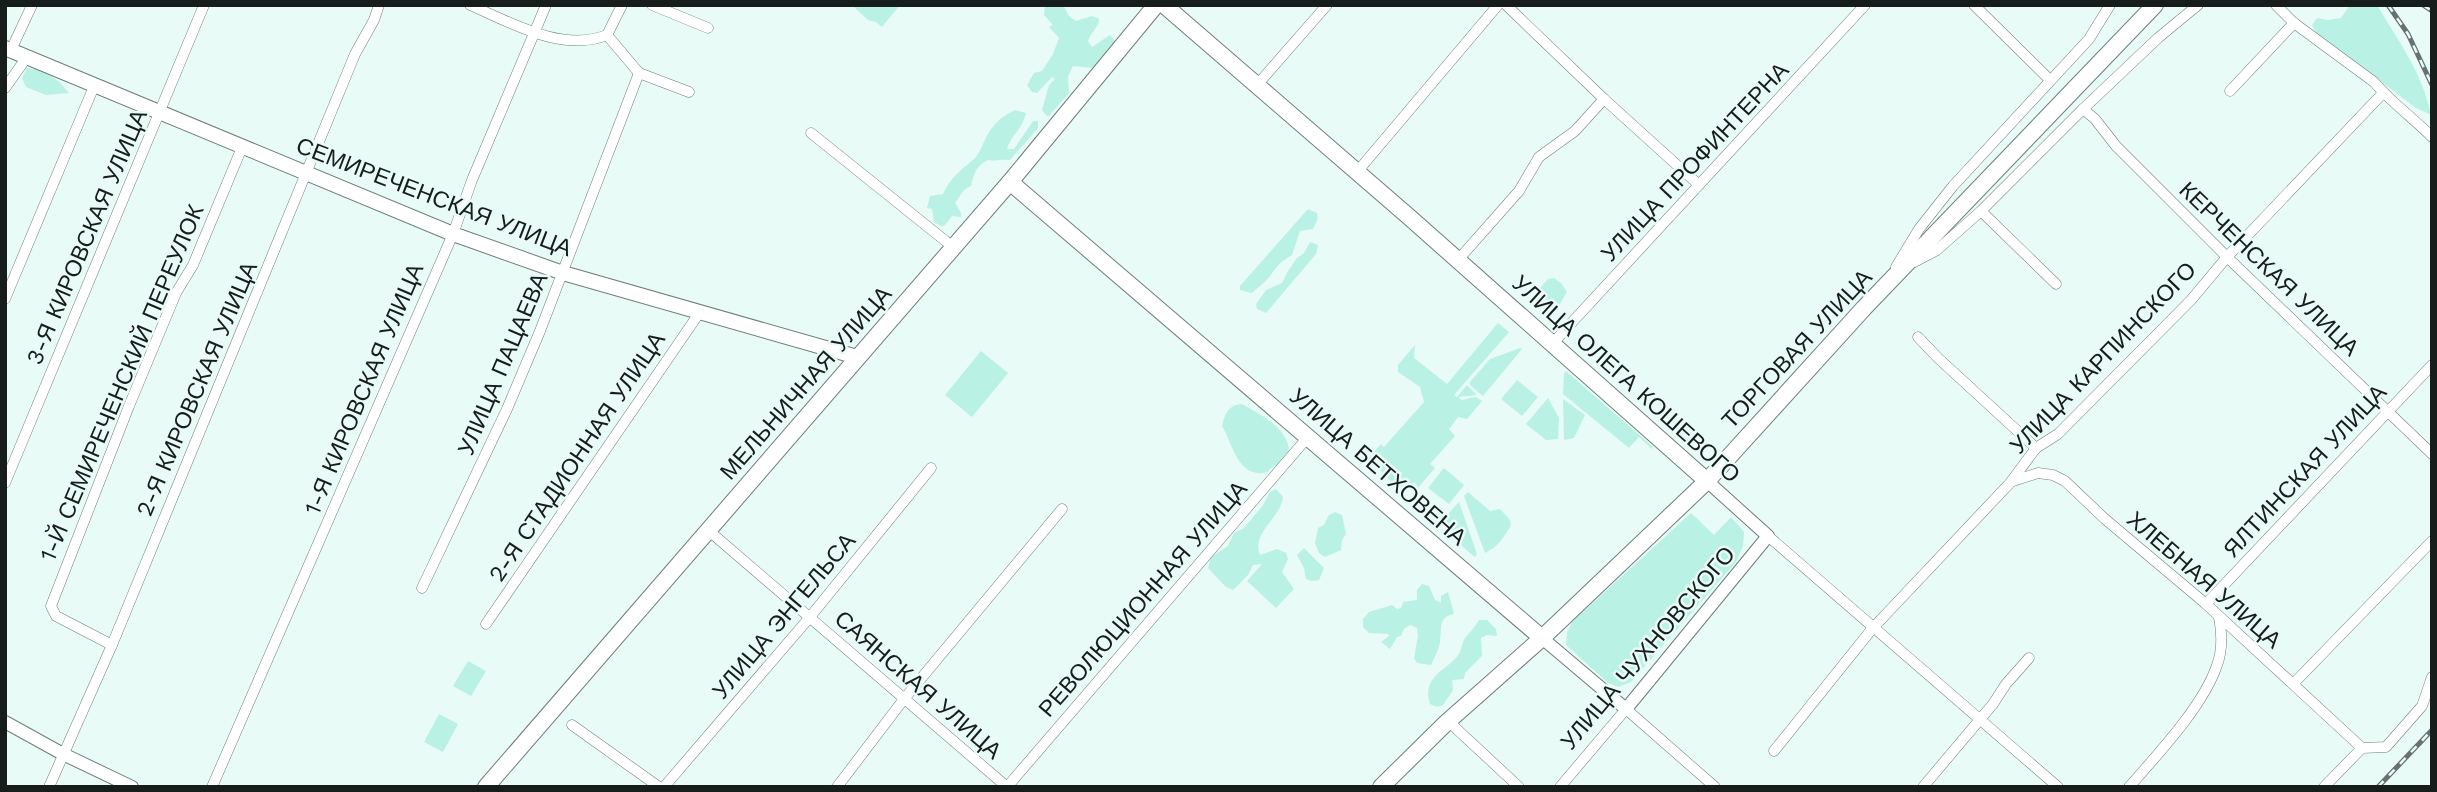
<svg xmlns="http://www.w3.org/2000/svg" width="2437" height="792" viewBox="0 0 2437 792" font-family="'Work Sans',sans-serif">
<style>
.green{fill:#b9f1e5}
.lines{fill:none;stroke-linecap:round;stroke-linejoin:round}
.minor-casing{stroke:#6e7e7a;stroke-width:11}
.tertiary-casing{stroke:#6e7e7a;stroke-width:14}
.secondary-casing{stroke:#6e7e7a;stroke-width:16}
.primary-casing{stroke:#6e7e7a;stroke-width:18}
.minor{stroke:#fff;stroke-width:10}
.tertiary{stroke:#fff;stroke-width:12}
.secondary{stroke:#fff;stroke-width:14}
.primary{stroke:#fff;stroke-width:16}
.rail-casing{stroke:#67726f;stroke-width:5}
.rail{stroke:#e9fbf7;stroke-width:2.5;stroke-dasharray:8;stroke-linecap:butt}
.labels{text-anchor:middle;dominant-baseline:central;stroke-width:5;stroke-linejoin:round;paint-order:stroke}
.street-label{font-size:23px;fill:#161d1b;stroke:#e9fbf7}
</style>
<rect width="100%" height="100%" fill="#e9fbf7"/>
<g class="green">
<polygon points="852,5 900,5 882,27 876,22 868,20"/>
<path d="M1045,5H1063L1069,16L1076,21L1092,16L1099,19C1099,27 1090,33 1088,41L1092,47L1110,35L1115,41L1094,68L1073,66L1068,77L1069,93L1048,117L1042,110L1049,85L1055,79L1052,77L1037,93L1032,92L1027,85L1034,73L1042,71L1053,54L1059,38L1049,27L1053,25L1044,15Z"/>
<path d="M2350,5H2377C2398,40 2423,74 2431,115L2416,108L2316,33L2312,25L2317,18L2328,20L2341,18Z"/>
<path d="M27,68C45,69 58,79 69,93L46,95L26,87L22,78Z"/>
<path d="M1015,110L1026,113C1022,130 1011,135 1007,149H1014L1033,121H1038V128L1010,160C1002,158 996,162 988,160C976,166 974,173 971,186L964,190L955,203L961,213V217L952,216L945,225L941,226L934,222L932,209L927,208L930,196L943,194C953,174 961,171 976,157C979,153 982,146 984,142C991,126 1000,117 1015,110Z"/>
<path d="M1308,209L1317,213L1318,218L1313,229L1300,231L1292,255C1279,263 1279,264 1270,276C1266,282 1258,287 1252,293L1240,290V286Z"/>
<polygon points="1310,242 1318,245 1316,254 1266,313 1257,309 1256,304 1266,290 1282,283 1288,271 1297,258 1304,253"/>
<polygon points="1554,278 1561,283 1567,292 1560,304 1548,301 1534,309 1531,305 1531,299 1548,279"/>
<path d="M1498,323L1509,332L1454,395L1457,397L1467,385L1477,395L1458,397L1462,400L1476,397L1482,401L1467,419L1458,417L1449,429L1455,436L1430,464L1435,468L1416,490L1414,489L1417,485L1414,482L1408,489C1398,489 1392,484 1387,477L1389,471L1385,475L1368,459L1381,444L1384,447L1424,402L1420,387L1398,372V365L1415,345L1414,358L1447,384Z"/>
<polygon points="1520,348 1522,349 1483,396 1470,385 1470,382 1490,359"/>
<polygon points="981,351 1008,373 972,417 945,395"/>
<polygon points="1566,371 1653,447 1652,449 1639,437 1629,448 1563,394 1564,373"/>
<polygon points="1517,380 1538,397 1522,416 1501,399"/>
<polygon points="1548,398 1559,418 1558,439 1546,440 1526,424"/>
<polygon points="1563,399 1585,415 1574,438 1564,440"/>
<path d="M1242,404C1262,415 1292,430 1289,457L1270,469L1268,472C1238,480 1233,444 1222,426C1225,414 1228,405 1242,404Z"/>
<polygon points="1444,468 1464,485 1449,504 1428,488"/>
<path d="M1276,489L1283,497C1281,518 1251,532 1260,555L1277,549L1286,553L1288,559L1282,572L1294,589L1276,608L1247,581L1262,564L1253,565L1248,575L1233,590L1226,587L1208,568L1211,557L1228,546L1234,533L1244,528L1263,505L1270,492Z"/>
<path d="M1468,492L1490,511L1500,509L1510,520L1511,525C1505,536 1498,547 1485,553L1464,496Z"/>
<path d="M1459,502L1477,554L1475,557C1468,552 1443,530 1445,521C1445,515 1456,506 1459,502Z"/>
<polygon points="1335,512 1342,515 1346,534 1342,540 1341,550 1325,557 1319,553 1315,543 1318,528 1324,525 1329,515"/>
<polygon points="1691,513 1714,535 1731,517 1744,532 1743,546 1736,562 1631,682 1618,687 1608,683 1566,645 1567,633 1572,622"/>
<polygon points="1304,548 1324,568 1319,580 1312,581 1306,579 1304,568 1297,555"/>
<path d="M1422,584L1429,586L1435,600L1441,603V596L1448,592L1454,614C1438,617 1442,628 1440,642C1439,650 1434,658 1431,665L1417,663L1414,658L1418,636L1417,628L1410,625L1404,629L1401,636L1397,637L1390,649L1381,642L1389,636L1388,634L1369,633L1363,627V619L1369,612L1392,605L1397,609L1401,608L1403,602L1417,600V590Z"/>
<path d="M1479,620H1487L1496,629L1497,636L1487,635L1481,638L1482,656L1465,673L1464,679L1452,680L1453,690L1443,705L1437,707L1430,704C1421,676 1447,671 1459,654C1462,649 1462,642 1465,638C1470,632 1475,627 1479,620Z"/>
<polygon points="468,661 486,671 471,696 453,686"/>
<polygon points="439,714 458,724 443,752 424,742"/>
</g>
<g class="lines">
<defs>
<g id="minor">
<path d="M470,5C512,23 562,53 607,35L639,73L689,92"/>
<polyline points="652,5 708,28"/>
<polyline points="1506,5 1604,99 1699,185"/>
<polyline points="1974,5 2050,80"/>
<path d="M2276,5L2294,23L2374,82C2391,102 2413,118 2432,137"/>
<polyline points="607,35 622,5"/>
<polyline points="11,50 32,5"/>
<polyline points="1257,85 1327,5"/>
<polyline points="5,88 27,57"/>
<polyline points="2230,91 2294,23"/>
<polyline points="2083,109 2095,119 2116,146 2227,257 2432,454"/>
<polyline points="811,133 953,247"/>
<polyline points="1357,172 1498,5"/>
<polyline points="1981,211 2056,284"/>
<polyline points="1458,260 1519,191 1539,157 1575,131 1604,99"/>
<polyline points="1914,262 1937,250 1981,211 2083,109 2158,38 2198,5"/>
<polyline points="1896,267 1919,229 1953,186 2089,39 2110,5"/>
<polyline points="5,299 95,84"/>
<polyline points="1918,337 1938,358 2036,448"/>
<polyline points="1552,344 1865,5"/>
<polyline points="2013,481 2038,473 2053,475 2065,481 2105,519 2206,604 2362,748"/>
<polyline points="5,483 204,5"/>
<polyline points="708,530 1007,787"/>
<polyline points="1768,536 2058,787"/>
<polyline points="422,588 507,409 540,331 639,73"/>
<polyline points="2206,604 2432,365"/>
<polyline points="486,624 700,312"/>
<polyline points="112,645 56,616 51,606 129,406 176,293 193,265 243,145"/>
<polyline points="2293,684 2432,541"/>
<polyline points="1448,721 1519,787"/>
<polyline points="572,725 659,787"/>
<polyline points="1774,751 1872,629 2010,483 2036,448 2058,434 2191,300 2227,257 2383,93"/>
<polyline points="49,787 112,645 355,54 374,20 379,5"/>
<polyline points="212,787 453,234 472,180 546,5"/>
<polyline points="664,787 810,617 931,468"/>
<polyline points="837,787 904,699 1062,509"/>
<polyline points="1007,787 1308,437"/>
<polyline points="1560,787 1626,709 1715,787"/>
<polyline points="1923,787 1993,704 2006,684 2029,658"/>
<path d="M2129,787C2158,754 2204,705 2217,665C2223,649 2222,633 2219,617"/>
<polyline points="2324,787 2362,748 2386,747 2422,706 2432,677"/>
</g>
<g id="tertiary">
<polyline points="1542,638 1626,709 1768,536 1707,481"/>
<polyline points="5,722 63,754 132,787"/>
</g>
<polyline id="secondary" points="5,48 453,234 563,273 857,357"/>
<g id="primary">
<polyline points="1164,5 1408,216 1707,481"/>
<polyline points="1010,182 1542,638"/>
<polyline points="486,787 1010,182 1156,5"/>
<polyline points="1381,787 1446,723 1542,638 1707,481 1864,308 2155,5"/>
</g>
</defs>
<use href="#minor" class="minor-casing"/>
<use href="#tertiary" class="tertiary-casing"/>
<use href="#secondary" class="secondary-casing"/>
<use href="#primary" class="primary-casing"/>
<use href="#minor" class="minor"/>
<use href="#tertiary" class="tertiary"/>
<use href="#secondary" class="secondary"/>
<use href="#primary" class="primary"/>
<defs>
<g id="rail">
<polyline points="2388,5 2408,34 2432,85"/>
<polyline points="2423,5 2432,11"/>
<polyline points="2378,787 2432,730"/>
</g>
</defs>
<use href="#rail" class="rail-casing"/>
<use href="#rail" class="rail"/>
</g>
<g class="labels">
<g class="street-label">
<text transform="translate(1695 162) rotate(-47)">УЛИЦА ПРОФИНТЕРНА</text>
<text transform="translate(434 197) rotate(21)">СЕМИРЕЧЕНСКАЯ УЛИЦА</text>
<text transform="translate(87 237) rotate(-67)">3-Я КИРОВСКАЯ УЛИЦА</text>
<text transform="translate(2269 269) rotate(44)">КЕРЧЕНСКАЯ УЛИЦА</text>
<text transform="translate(1797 349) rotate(-47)">ТОРГОВАЯ УЛИЦА</text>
<text transform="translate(2103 358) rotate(-46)">УЛИЦА КАРПИНСКОГО</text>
<text transform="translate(503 364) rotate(-67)">УЛИЦА ПАЦАЕВА</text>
<text transform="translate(1626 379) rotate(42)">УЛИЦА ОЛЕГА КОШЕВОГО</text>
<text transform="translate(122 383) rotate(-67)">1-Й СЕМИРЕЧЕНСКИЙ ПЕРЕУЛОК</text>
<text transform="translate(806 383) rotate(-49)">МЕЛЬНИЧНАЯ УЛИЦА</text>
<text transform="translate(197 389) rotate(-67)">2-Я КИРОВСКАЯ УЛИЦА</text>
<text transform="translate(364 389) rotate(-67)">1-Я КИРОВСКАЯ УЛИЦА</text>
<text transform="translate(577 457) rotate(-56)">2-Я СТАДИОННАЯ УЛИЦА</text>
<text transform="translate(1378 467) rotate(41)">УЛИЦА БЕТХОВЕНА</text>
<text transform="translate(2305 471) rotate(-47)">ЯЛТИНСКАЯ УЛИЦА</text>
<text transform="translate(2204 580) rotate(41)">ХЛЕБНАЯ УЛИЦА</text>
<text transform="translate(1143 599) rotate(-49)">РЕВОЛЮЦИОННАЯ УЛИЦА</text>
<text transform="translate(784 616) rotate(-50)">УЛИЦА ЭНГЕЛЬСА</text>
<text transform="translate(1648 648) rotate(-50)">УЛИЦА ЧУХНОВСКОГО</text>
<text transform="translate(918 685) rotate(41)">САЯНСКАЯ УЛИЦА</text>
</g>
</g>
<rect width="2437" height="792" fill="none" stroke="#161d1b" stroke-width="14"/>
</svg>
